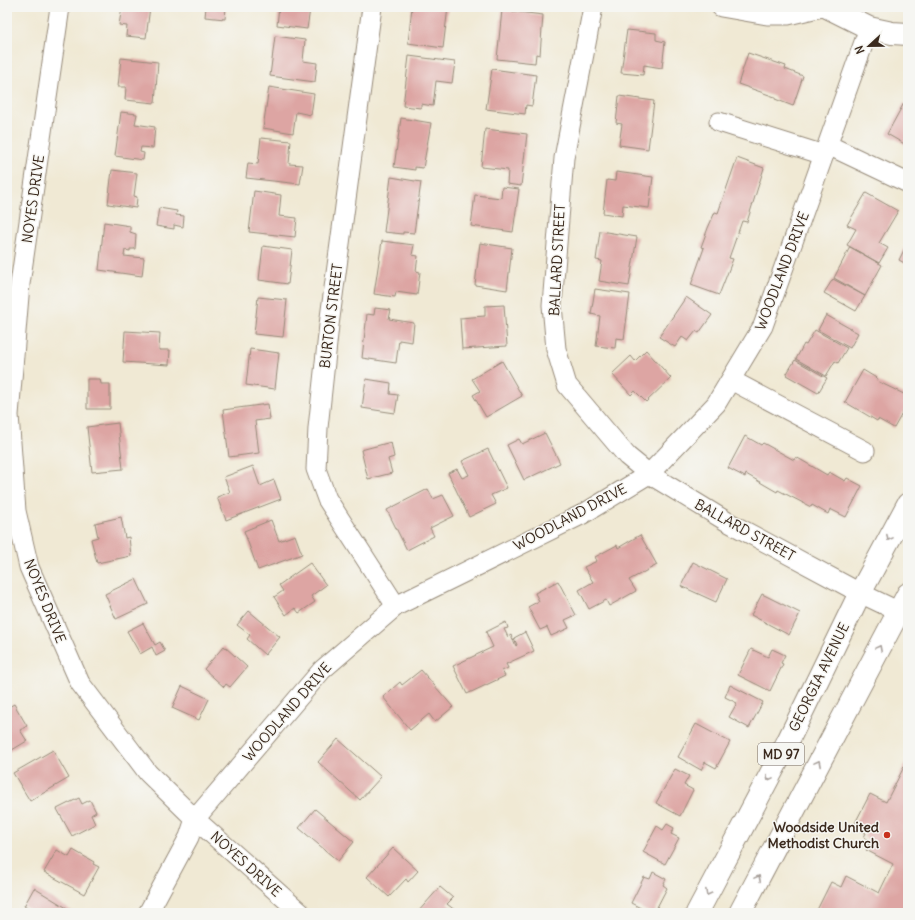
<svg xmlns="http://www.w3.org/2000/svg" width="915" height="920" viewBox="0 0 915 920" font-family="Delius,sans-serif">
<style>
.building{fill:#dda5a3}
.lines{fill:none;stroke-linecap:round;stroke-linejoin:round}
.minor-casing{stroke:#968a79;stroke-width:21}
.major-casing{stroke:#968a79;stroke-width:24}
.minor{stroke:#fff;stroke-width:19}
.major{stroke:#fff;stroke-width:22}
.oneway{stroke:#a79f9a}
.poi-dot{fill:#c8321e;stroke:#f6f6f2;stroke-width:1.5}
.labels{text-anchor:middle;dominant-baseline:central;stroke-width:3;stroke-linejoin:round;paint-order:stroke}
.shield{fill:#f6f6f2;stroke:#73675e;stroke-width:1}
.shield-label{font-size:13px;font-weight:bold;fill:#3b2a1e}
.street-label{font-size:14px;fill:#3b2a1e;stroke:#f6f6f2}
.poi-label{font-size:14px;font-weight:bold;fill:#3b2a1e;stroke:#f6f6f2;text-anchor:end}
</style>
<rect width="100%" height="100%" fill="#f6f6f2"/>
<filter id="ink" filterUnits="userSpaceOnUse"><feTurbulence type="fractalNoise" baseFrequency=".025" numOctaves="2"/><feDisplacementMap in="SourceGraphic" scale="8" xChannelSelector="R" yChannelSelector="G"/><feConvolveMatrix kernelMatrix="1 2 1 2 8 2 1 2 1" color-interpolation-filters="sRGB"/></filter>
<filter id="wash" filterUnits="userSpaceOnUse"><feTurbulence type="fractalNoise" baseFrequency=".012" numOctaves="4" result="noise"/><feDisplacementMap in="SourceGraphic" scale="16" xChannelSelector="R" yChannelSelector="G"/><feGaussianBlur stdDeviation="0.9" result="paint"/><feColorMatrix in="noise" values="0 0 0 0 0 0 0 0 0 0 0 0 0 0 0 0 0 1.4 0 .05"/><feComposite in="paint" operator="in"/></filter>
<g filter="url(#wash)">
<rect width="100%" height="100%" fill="#f0e9d4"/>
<g id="blocks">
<g class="building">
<polygon points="122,7 150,7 146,38 126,36 127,26 119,25"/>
<polygon points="206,7 226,7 225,19 205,17"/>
<polygon points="279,7 324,7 323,11 310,9 307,29 277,25"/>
<polygon points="412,7 448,7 443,48 408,43"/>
<polygon points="502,10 543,15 540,55 536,54 535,63 497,59"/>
<polygon points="627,30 656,33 656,40 665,42 662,68 644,65 643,75 621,73"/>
<polygon points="275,36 305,40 303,61 317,63 315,82 270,76"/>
<polygon points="748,53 786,66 785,69 803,76 793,106 775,99 775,97 738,84"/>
<polygon points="409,56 455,62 452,83 436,81 433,106 421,104 421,108 403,106"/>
<polygon points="121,58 158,62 155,103 125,100 126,87 118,87"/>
<polygon points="492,69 536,75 532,106 526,105 525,114 486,109"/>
<polygon points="269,87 314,94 311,115 296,112 293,133 263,128"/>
<polygon points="619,96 654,101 648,149 619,145 622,124 616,123"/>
<polygon points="904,103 908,106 908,146 887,134"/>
<polygon points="121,112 137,114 135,124 155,127 153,148 141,147 140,152 144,153 143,160 115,156"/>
<polygon points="401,118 431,123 423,168 415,167 415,170 394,167"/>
<polygon points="485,129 527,134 521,186 507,184 508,170 481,167"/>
<polygon points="261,138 291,141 289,164 303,165 300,184 246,178 248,163 258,164"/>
<polygon points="737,158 764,168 747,222 742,221 729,258 733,259 719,295 691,285 704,248 701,247 708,228 715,212 718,213"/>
<polygon points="112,170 137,173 134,196 137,197 136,208 108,204"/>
<polygon points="616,172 653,177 649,208 623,205 622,216 603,213 607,180 615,181"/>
<polygon points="391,177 421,182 414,233 403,232 403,234 384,232"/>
<polygon points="502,187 519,189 513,232 471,226 475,195 501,198"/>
<polygon points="254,191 281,195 279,216 297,218 295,237 249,232"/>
<polygon points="866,193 898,211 879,243 888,248 879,263 847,245 856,229 847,225"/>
<polygon points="159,208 177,211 176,215 184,216 183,227 174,225 174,229 156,226"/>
<polygon points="104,222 130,226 130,232 136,234 135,249 130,249 130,251 125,250 124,256 144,258 142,276 99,270"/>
<polygon points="600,231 637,237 629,286 599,281 602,261 596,260"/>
<polygon points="382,241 414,245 412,255 418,256 416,271 420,272 417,295 396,292 395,297 374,294"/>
<polygon points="908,242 908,265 899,260"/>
<polygon points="480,243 512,248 507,290 475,285"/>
<polygon points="263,246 292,250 288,284 259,280"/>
<polygon points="850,247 882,265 865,296 834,278"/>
<polygon points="833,279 865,296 856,311 824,293"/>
<polygon points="595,289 630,294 624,339 616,338 615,348 596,346 600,316 591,314"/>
<polygon points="258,297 287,300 283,337 254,334"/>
<polygon points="686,297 712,315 699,333 696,331 688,341 682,337 675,347 659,337"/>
<polygon points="504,305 507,346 462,349 460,318 485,316 485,306"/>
<polygon points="375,308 391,310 389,319 414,323 412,342 399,340 396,363 362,358 367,314 374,315"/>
<polygon points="826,315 858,333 850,348 818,330"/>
<polygon points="815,330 847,348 838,363 835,361 826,376 796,359 804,344 806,345"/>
<polygon points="125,331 160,333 159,350 170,350 169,365 123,362"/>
<polygon points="250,349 279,353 275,389 246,385"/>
<polygon points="646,350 671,378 646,402 635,391 631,395 612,374 631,356 635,361"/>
<polygon points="795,360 827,378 818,393 786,375"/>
<polygon points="502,361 522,396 486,417 473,395 480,391 472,379"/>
<polygon points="863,370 878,379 877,381 908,396 908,403 894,428 878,419 877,421 845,402"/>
<polygon points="87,379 100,379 101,384 110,384 110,409 87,409"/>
<polygon points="366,379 391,383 390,394 398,395 395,413 362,408"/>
<polygon points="268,404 270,419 255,421 259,453 229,457 223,410"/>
<polygon points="118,423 123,469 92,472 87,427"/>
<polygon points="545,433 560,463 524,480 507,445 519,439 522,444"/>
<polygon points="745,436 761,445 763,443 794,460 796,457 827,475 829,472 845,481 847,478 862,486 846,517 830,509 828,514 812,505 811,507 778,490 777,492 746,474 745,477 728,468"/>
<polygon points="391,442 394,457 388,459 392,473 368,479 361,450"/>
<polygon points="488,449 507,488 491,495 496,504 469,517 448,473 457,469 462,478 469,475 462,461"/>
<polygon points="253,466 260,486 274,480 281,499 226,520 217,497 230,492 224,477"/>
<polygon points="428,489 433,499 443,495 454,516 430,528 434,536 407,550 387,510"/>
<polygon points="121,517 125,538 129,537 131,556 97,563 91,539 98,537 95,523"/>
<polygon points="271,520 279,541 295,535 302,554 258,570 244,531"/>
<polygon points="640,535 657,565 629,580 636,591 609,606 606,600 589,609 579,590 593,582 584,567 597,561 595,557 617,545 618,548"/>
<polygon points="693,562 727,579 716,602 681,586"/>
<polygon points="310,563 326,585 311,596 315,602 299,613 295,608 286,615 274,597 283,591 279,585"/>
<polygon points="136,579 148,604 116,619 105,594"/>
<polygon points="558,581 576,615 565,620 569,628 551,636 547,627 540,630 528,607 539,601 535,593"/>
<polygon points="762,594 800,613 789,635 751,615"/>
<polygon points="249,611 280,637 265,655 247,639 250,635 237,625"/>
<polygon points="506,622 508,628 504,629 508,637 511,635 516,646 517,645 514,638 525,632 534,651 506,664 508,668 502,671 505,676 467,694 453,666 493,647 486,632"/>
<polygon points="143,623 155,645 160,642 165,651 156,656 152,647 140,654 127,631"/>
<polygon points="224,646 247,667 230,687 226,684 224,687 204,669"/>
<polygon points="751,649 768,657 772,649 785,655 781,663 783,664 770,691 738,675"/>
<polygon points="421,670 453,707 435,722 429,714 410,730 383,697 400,682 402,685"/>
<polygon points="730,685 763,702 749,728 729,717 737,703 725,697"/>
<polygon points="182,686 209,699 199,720 172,708"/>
<polygon points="14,704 27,726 20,730 27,741 7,753 7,708"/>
<polygon points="696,724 730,742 716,768 705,762 701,770 678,757"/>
<polygon points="338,739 381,777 360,800 318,762"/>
<polygon points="53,750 69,778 30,801 13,773"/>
<polygon points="908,759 908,913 822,913 817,910 831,882 841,887 846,876 879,893 893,864 866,850 871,841 864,837 866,833 853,827 870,794 886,802"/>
<polygon points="675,769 689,776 684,785 693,790 680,816 656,803"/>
<polygon points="79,798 82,804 90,800 96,812 91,815 95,824 72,836 57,809"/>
<polygon points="315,809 354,842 338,861 299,828"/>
<polygon points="667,824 674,828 671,834 679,838 665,864 643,852 657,826 663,830"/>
<polygon points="393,848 418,871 408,882 406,879 389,897 367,877"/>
<polygon points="57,850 69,857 73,850 94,862 93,864 99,867 84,894 44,872"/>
<polygon points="653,872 666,879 663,885 667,888 654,913 650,913 631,903 644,877 650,879"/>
<polygon points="440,887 453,898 447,904 456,911 454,913 417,913"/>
<polygon points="34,888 75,913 34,913 24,906"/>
</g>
</g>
</g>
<g filter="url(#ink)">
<use href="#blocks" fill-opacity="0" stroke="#968a79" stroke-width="1"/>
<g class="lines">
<defs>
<g id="minor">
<polyline points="60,7 20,284 9,415 16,511 29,567 80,683 148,773 195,819 301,913"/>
<polyline points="372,7 329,325 318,428 316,469 327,499 396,606"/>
<polyline points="593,7 564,158 552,305 556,349 567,385 627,456 649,474 726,521 860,593 908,616"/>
<polyline points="721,7 767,15 788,15 822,7"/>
<polyline points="719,122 824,155"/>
<polyline points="828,145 908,183"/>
<polyline points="731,380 865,451"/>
<polyline points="148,913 189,837 195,819 322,670 396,606 583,514 649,474 716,404 763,326 869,28"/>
</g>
<g id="major">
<polyline points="827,7 869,28 892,33 908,34"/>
<polyline points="697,913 787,743 858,597 908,504"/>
<polyline points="740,913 908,594"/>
</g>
</defs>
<use href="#minor" class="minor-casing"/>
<use href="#major" class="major-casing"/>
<use href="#minor" class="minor"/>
<use href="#major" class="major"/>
</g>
<defs><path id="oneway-chevron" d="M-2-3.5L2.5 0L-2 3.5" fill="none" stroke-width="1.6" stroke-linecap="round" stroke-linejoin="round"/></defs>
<g class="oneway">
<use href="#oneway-chevron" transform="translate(889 538) rotate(118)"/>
<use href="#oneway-chevron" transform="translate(879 648) rotate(-62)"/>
<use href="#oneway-chevron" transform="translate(818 763) rotate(-62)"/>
<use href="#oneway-chevron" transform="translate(769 778) rotate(118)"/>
<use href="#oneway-chevron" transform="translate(758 878) rotate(-62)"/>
<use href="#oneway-chevron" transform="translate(708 893) rotate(118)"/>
</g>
</g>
<circle class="poi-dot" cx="887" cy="835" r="4"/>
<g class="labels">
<rect class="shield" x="758" y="743" width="46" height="22" rx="3"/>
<g class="shield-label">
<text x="781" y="754">MD 97</text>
</g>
<g class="street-label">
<text transform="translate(33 199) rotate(-82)">NOYES DRIVE</text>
<text transform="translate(557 260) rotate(-87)">BALLARD STREET</text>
<text transform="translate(782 271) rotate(-69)">WOODLAND DRIVE</text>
<text transform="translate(331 316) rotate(-83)">BURTON STREET</text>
<text transform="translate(570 517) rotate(-28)">WOODLAND DRIVE</text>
<text transform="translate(745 530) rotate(29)">BALLARD STREET</text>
<text transform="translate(45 601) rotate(68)">NOYES DRIVE</text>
<text transform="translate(819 677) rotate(-64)">GEORGIA AVENUE</text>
<text transform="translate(287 712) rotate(-49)">WOODLAND DRIVE</text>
<text transform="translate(246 864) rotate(42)">NOYES DRIVE</text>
</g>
<g class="poi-label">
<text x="879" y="827">Woodside United<tspan x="879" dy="16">Methodist Church</tspan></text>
</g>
</g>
<rect width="915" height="920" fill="none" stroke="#f6f6f2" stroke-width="24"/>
<g transform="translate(869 46) rotate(248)" stroke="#f6f6f2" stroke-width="3" paint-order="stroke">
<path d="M0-3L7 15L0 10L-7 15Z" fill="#3b2a1e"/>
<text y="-6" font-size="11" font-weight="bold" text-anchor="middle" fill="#3b2a1e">N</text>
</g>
</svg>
